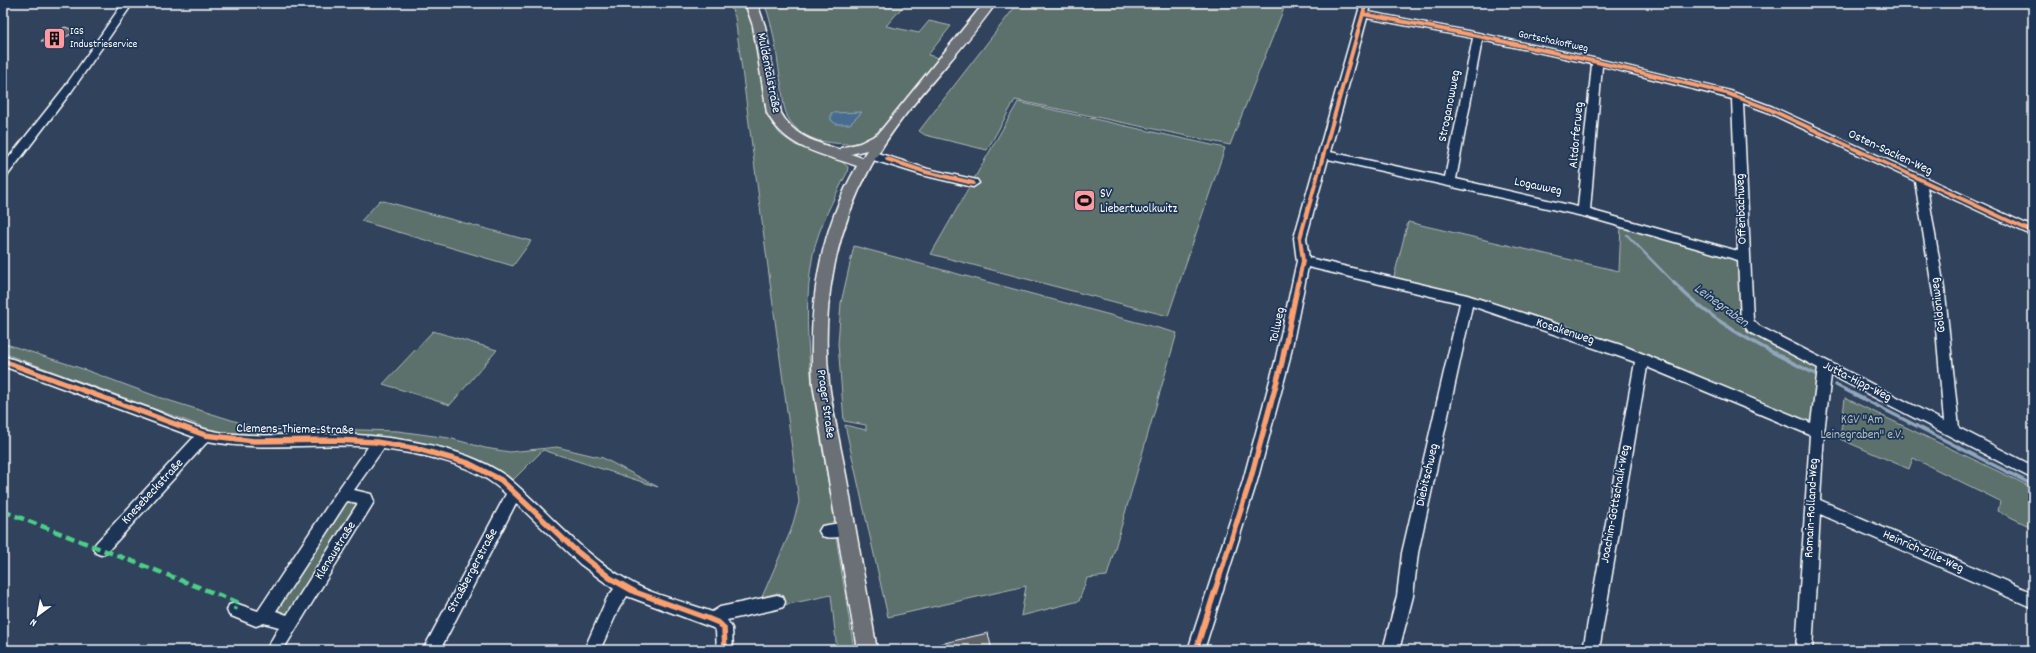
<svg xmlns="http://www.w3.org/2000/svg" width="2036" height="653" viewBox="0 0 2036 653" font-family="Dekko,sans-serif">
<style>
.green{fill:#5b706c;stroke:#adb8b6}
.water{fill:#476c8f;stroke:#91a7bc}
.lines{fill:none;stroke-linecap:round;stroke-linejoin:round}
.stream-far1{stroke:#91a7bc;stroke-width:2.5}
.stream{stroke:#91a7bc;stroke-width:3.5}
.building{fill:#5c6268;stroke:#fff}
.minor-casing{stroke:#fff;stroke-width:3}
.major-casing{stroke:#fff;stroke-width:3}
.minor{fill:#1d3557;fill-rule:evenodd}
.major{fill:#6b6f75;fill-rule:evenodd}
.quiet{stroke:#4dcf88;stroke-width:4.5;stroke-dasharray:9 4.5;stroke-linecap:butt}
.cycleway-far1-casing{stroke:#1d3557;stroke-width:6}
.cycleway-casing{stroke:#1d3557;stroke-width:8}
.cycleway-far1{stroke:#fca06f;stroke-width:4}
.cycleway{stroke:#fca06f;stroke-width:5.5}
.labels{text-anchor:middle;dominant-baseline:central;stroke-width:3.5;stroke-linejoin:round;paint-order:stroke}
.far-poi-label{font-size:11px;fill:#fff;stroke:#1d3557;text-anchor:start}
.far-street-label{font-size:11px;fill:#fff;stroke:#1d3557}
.street-label{font-size:13px;fill:#fff;stroke:#1d3557}
.poi-label{font-size:13px;fill:#fff;stroke:#1d3557;text-anchor:start}
.park-label{font-size:13px;fill:#b5bfbd;stroke:#1d3557}
.water-label{font-size:14px;font-style:italic;fill:#b5c4d2;stroke:#1d3557}
</style>
<rect width="100%" height="100%" fill="#30425c"/>
<filter id="ink" filterUnits="userSpaceOnUse"><feTurbulence type="fractalNoise" baseFrequency=".025" numOctaves="2"/><feDisplacementMap in="SourceGraphic" scale="8" xChannelSelector="R" yChannelSelector="G"/><feConvolveMatrix kernelMatrix="1 2 1 2 8 2 1 2 1" color-interpolation-filters="sRGB"/></filter>
<g filter="url(#ink)">
<g class="green">
<path d="M729,3H745L752,23L769,119L780,134L795,145L841,161L848,167L847,173C834,198 819,226 813,254C796,344 822,435 835,523L831,527L836,536L854,650H837L831,595L780,606L778,593L762,597L791,530L799,502L735,17Z"/>
<path d="M764,3H906L886,26L919,33L929,21L951,26L928,55L939,58C921,79 886,130 864,142C857,146 826,143 817,140C804,136 790,126 786,113C783,105 783,97 782,89C777,61 775,29 764,3Z"/>
<polygon points="1018,3 1286,3 1230,145 1015,100 987,150 925,135 919,131"/>
<polygon points="1018,102 1225,148 1168,316 931,254"/>
<polygon points="380,200 531,241 513,266 361,221"/>
<polygon points="1408,222 1619,271 1621,225 1738,259 1741,320 1747,328 1821,367 1813,427 1641,356 1393,280"/>
<polygon points="854,246 1177,333 1107,576 1087,578 1079,601 1021,616 1026,586 888,617 845,425 866,430 866,425 844,421 838,344 841,303"/>
<polygon points="433,331 497,350 450,405 383,384"/>
<polygon points="3,343 83,369 161,398 254,427 398,431 449,438 485,448 510,452 557,447 603,458 658,487 543,450 513,480 486,465 444,451 270,439 220,433 3,353"/>
<polygon points="1845,398 2033,488 2033,528 1998,511 2000,501 1913,458 1909,469 1840,439"/>
<polygon points="345,498 363,501 287,615 281,616 274,609"/>
</g>
<polygon class="water" points="862,112 850,124 836,124 831,120 831,113"/>
<g class="lines">
<polyline class="stream-far1" points="1627,235 1675,284"/>
<g class="stream">
<path d="M1674,283C1716,326 1764,348 1817,375"/>
<polyline points="1836,385 2033,485"/>
</g>
</g>
<g class="building">
<polygon points="65,27 76,31 52,45 41,41"/>
<polygon points="988,633 992,650 928,650 927,647"/>
</g>
<g class="lines">
<defs>
<g id="minor">
<polygon points="123,3 133,3 71,92 7,176 3,177 3,165 64,88"/>
<path d="M1361,3H1371L1368,12L1478,33L1597,59L1730,91L1773,107L2033,227V236L1927,187L1945,294L1959,428L2033,466V479L1831,375L1824,432L1820,500L2033,593V608L1820,514L1812,650H1796L1810,435L1647,367L1599,650H1583L1635,362L1472,306L1418,553L1413,596L1399,650H1383L1397,596L1402,553L1460,303L1308,267L1289,362L1257,481L1204,650H1188L1243,481L1275,362L1297,261L1294,238ZM1367,18L1473,38L1445,177L1330,152ZM1482,40L1592,64L1578,207L1456,179ZM1602,66L1732,99L1738,251L1590,210ZM1743,103L1765,111L1915,181L1933,294L1944,421L1759,326L1753,320ZM1328,159L1587,217L1738,260L1741,321L1749,332L1818,368L1811,423L1624,346L1467,295L1309,258L1306,238Z"/>
<polygon points="871,151 928,169 977,180 979,183 973,187 922,175 867,158 865,155"/>
<path d="M3,356C53,372 102,392 151,409C169,416 189,426 208,430C244,438 280,435 316,434C373,433 459,442 506,476C547,510 581,554 629,581C654,596 684,601 712,612L720,607L777,595L783,597L785,602L783,607L777,609L727,620L732,628L733,650H717L716,631L713,628L627,596L619,608L600,650H584L607,598L614,589L580,564L516,503L440,650H423L506,494C474,463 426,455 383,449L354,490L371,494L374,501L372,505L283,650H266L279,627L264,623L256,626L229,615L227,610L229,605L235,603L258,611L338,490L368,447C315,442 261,452 208,441L106,553L101,555L96,553L93,548L96,543L194,437L3,366ZM347,501L358,503L287,615L276,611Z"/>
<path d="M846,522L851,524L854,529L851,534C842,537 831,539 822,536L819,531L822,526Z"/>
</g>
<path id="major" d="M745,3H757L765,26L781,113C794,137 816,142 840,150L841,148L860,143L878,134L984,3H996C957,59 902,108 870,168C834,234 821,309 829,383C833,415 841,448 847,480C857,537 867,593 877,650H857L813,384C808,307 818,234 857,166C821,153 787,150 767,113L753,26ZM867,150L862,158L851,154Z"/>
</defs>
<use href="#minor" class="minor-casing"/>
<use href="#major" class="major-casing"/>
<use href="#minor" class="minor"/>
<use href="#major" class="major"/>
<polyline class="quiet" points="3,511 237,602 235,610"/>
<defs>
<g id="cycleway-far1">
<polyline points="1363,14 1478,36 1597,62 1726,93 1769,109 2033,232"/>
<polyline points="887,159 926,172 973,183"/>
<polyline points="1298,284 1303,261 1300,238 1366,3"/>
</g>
<g id="cycleway">
<polyline points="3,361 205,435 254,441 334,440 376,442 418,449 468,463 501,480 574,549 610,578 635,592 707,618 719,623 724,628 725,650"/>
<polyline points="1196,650 1250,481 1282,362 1298,283"/>
</g>
</defs>
<use href="#cycleway-far1" class="cycleway-far1-casing"/>
<use href="#cycleway" class="cycleway-casing"/>
<use href="#cycleway-far1" class="cycleway-far1"/>
<use href="#cycleway" class="cycleway"/>
</g>
</g>
<defs>
<symbol id="building-square" viewBox="-11 -11 22 22"><rect x="-9" y="-9" width="18" height="18" rx="4" fill="#ff9aa2" stroke="#1d3557"/><path d="M-4-6H4V6H1V3H-1V6H-4ZM-2.5-4.3h1.7v1.8h-1.7ZM.8-4.3h1.7v1.8H.8ZM-2.5-1h1.7V.8h-1.7ZM.8-1h1.7V.8H.8Z" fill="#111"/></symbol>
<symbol id="stadium-square" viewBox="-11 -11 22 22"><rect x="-9" y="-9" width="18" height="18" rx="4" fill="#ff9aa2" stroke="#1d3557"/><path d="M0-5a6.5 5 0 1 0 0 10a6.5 5 0 1 0 0-10ZM-3.5-1.8h7v3.6h-7Z" fill="#111"/></symbol>
</defs>
<g fill-rule="evenodd">
<use href="#building-square" x="42" y="26" width="25" height="25"/>
<use href="#stadium-square" x="1072" y="188" width="25" height="25"/>
</g>
<g class="labels">
<g class="far-poi-label">
<text x="70" y="32">IGS<tspan x="70" dy="13">Industrieservice</tspan></text>
</g>
<g class="far-street-label">
<text transform="translate(1553 42) rotate(12)">Gortschakoffweg</text>
</g>
<g class="street-label">
<text transform="translate(768 73) rotate(79)">Muldentalstraße</text>
<text transform="translate(1450 106) rotate(-79)">Stroganowweg</text>
<text transform="translate(1577 135) rotate(-85)">Altdorferweg</text>
<text transform="translate(1890 153) rotate(25)">Osten-Sacken-Weg</text>
<text transform="translate(1538 187) rotate(12)">Logauweg</text>
<text transform="translate(1742 209) rotate(-92)">Offenbachweg</text>
<text transform="translate(1939 305) rotate(-97)">Goldoniweg</text>
<text transform="translate(1278 325) rotate(-78)">Tollweg</text>
<text transform="translate(1565 332) rotate(18)">Kosakenweg</text>
<text transform="translate(1857 382) rotate(27)">Jutta-Hipp-Weg</text>
<text transform="translate(825 404) rotate(82)">Prager Straße</text>
<text transform="translate(295 430) rotate(1)">Clemens-Thieme-Straße</text>
<text transform="translate(1428 475) rotate(-77)">Diebitschweg</text>
<text transform="translate(153 492) rotate(-47)">Knesebeckstraße</text>
<text transform="translate(1616 504) rotate(-80)">Joachim-Gottschalk-Weg</text>
<text transform="translate(1812 508) rotate(-87)">Romain-Rolland-Weg</text>
<text transform="translate(336 551) rotate(-58)">Klenaustraße</text>
<text transform="translate(1923 552) rotate(24)">Heinrich-Zille-Weg</text>
<text transform="translate(473 571) rotate(-62)">Straßbergerstraße</text>
</g>
<g class="poi-label">
<text x="1100" y="194">SV<tspan x="1100" dy="15">Liebertwolkwitz</tspan></text>
</g>
<g class="park-label">
<text x="1862" y="420">KGV "Am<tspan x="1862" dy="15">Leinegraben" e.V.</tspan></text>
</g>
<g class="water-label">
<text transform="translate(1721 306) rotate(36)">Leinegraben</text>
</g>
</g>
<rect width="2036" height="653" fill="none" stroke="#1d3557" stroke-width="16"/>
<rect x="8" y="8" width="2020" height="637" fill="none" stroke="#fff" stroke-width="1.5" filter="url(#ink)"/>
<g transform="translate(38 615) rotate(212)" stroke="#1d3557" stroke-width="3" paint-order="stroke">
<path d="M0-3L7 15L0 10L-7 15Z" fill="#ffffff"/>
<text y="-6" font-size="11" font-weight="bold" text-anchor="middle" fill="#ffffff">N</text>
</g>
</svg>
